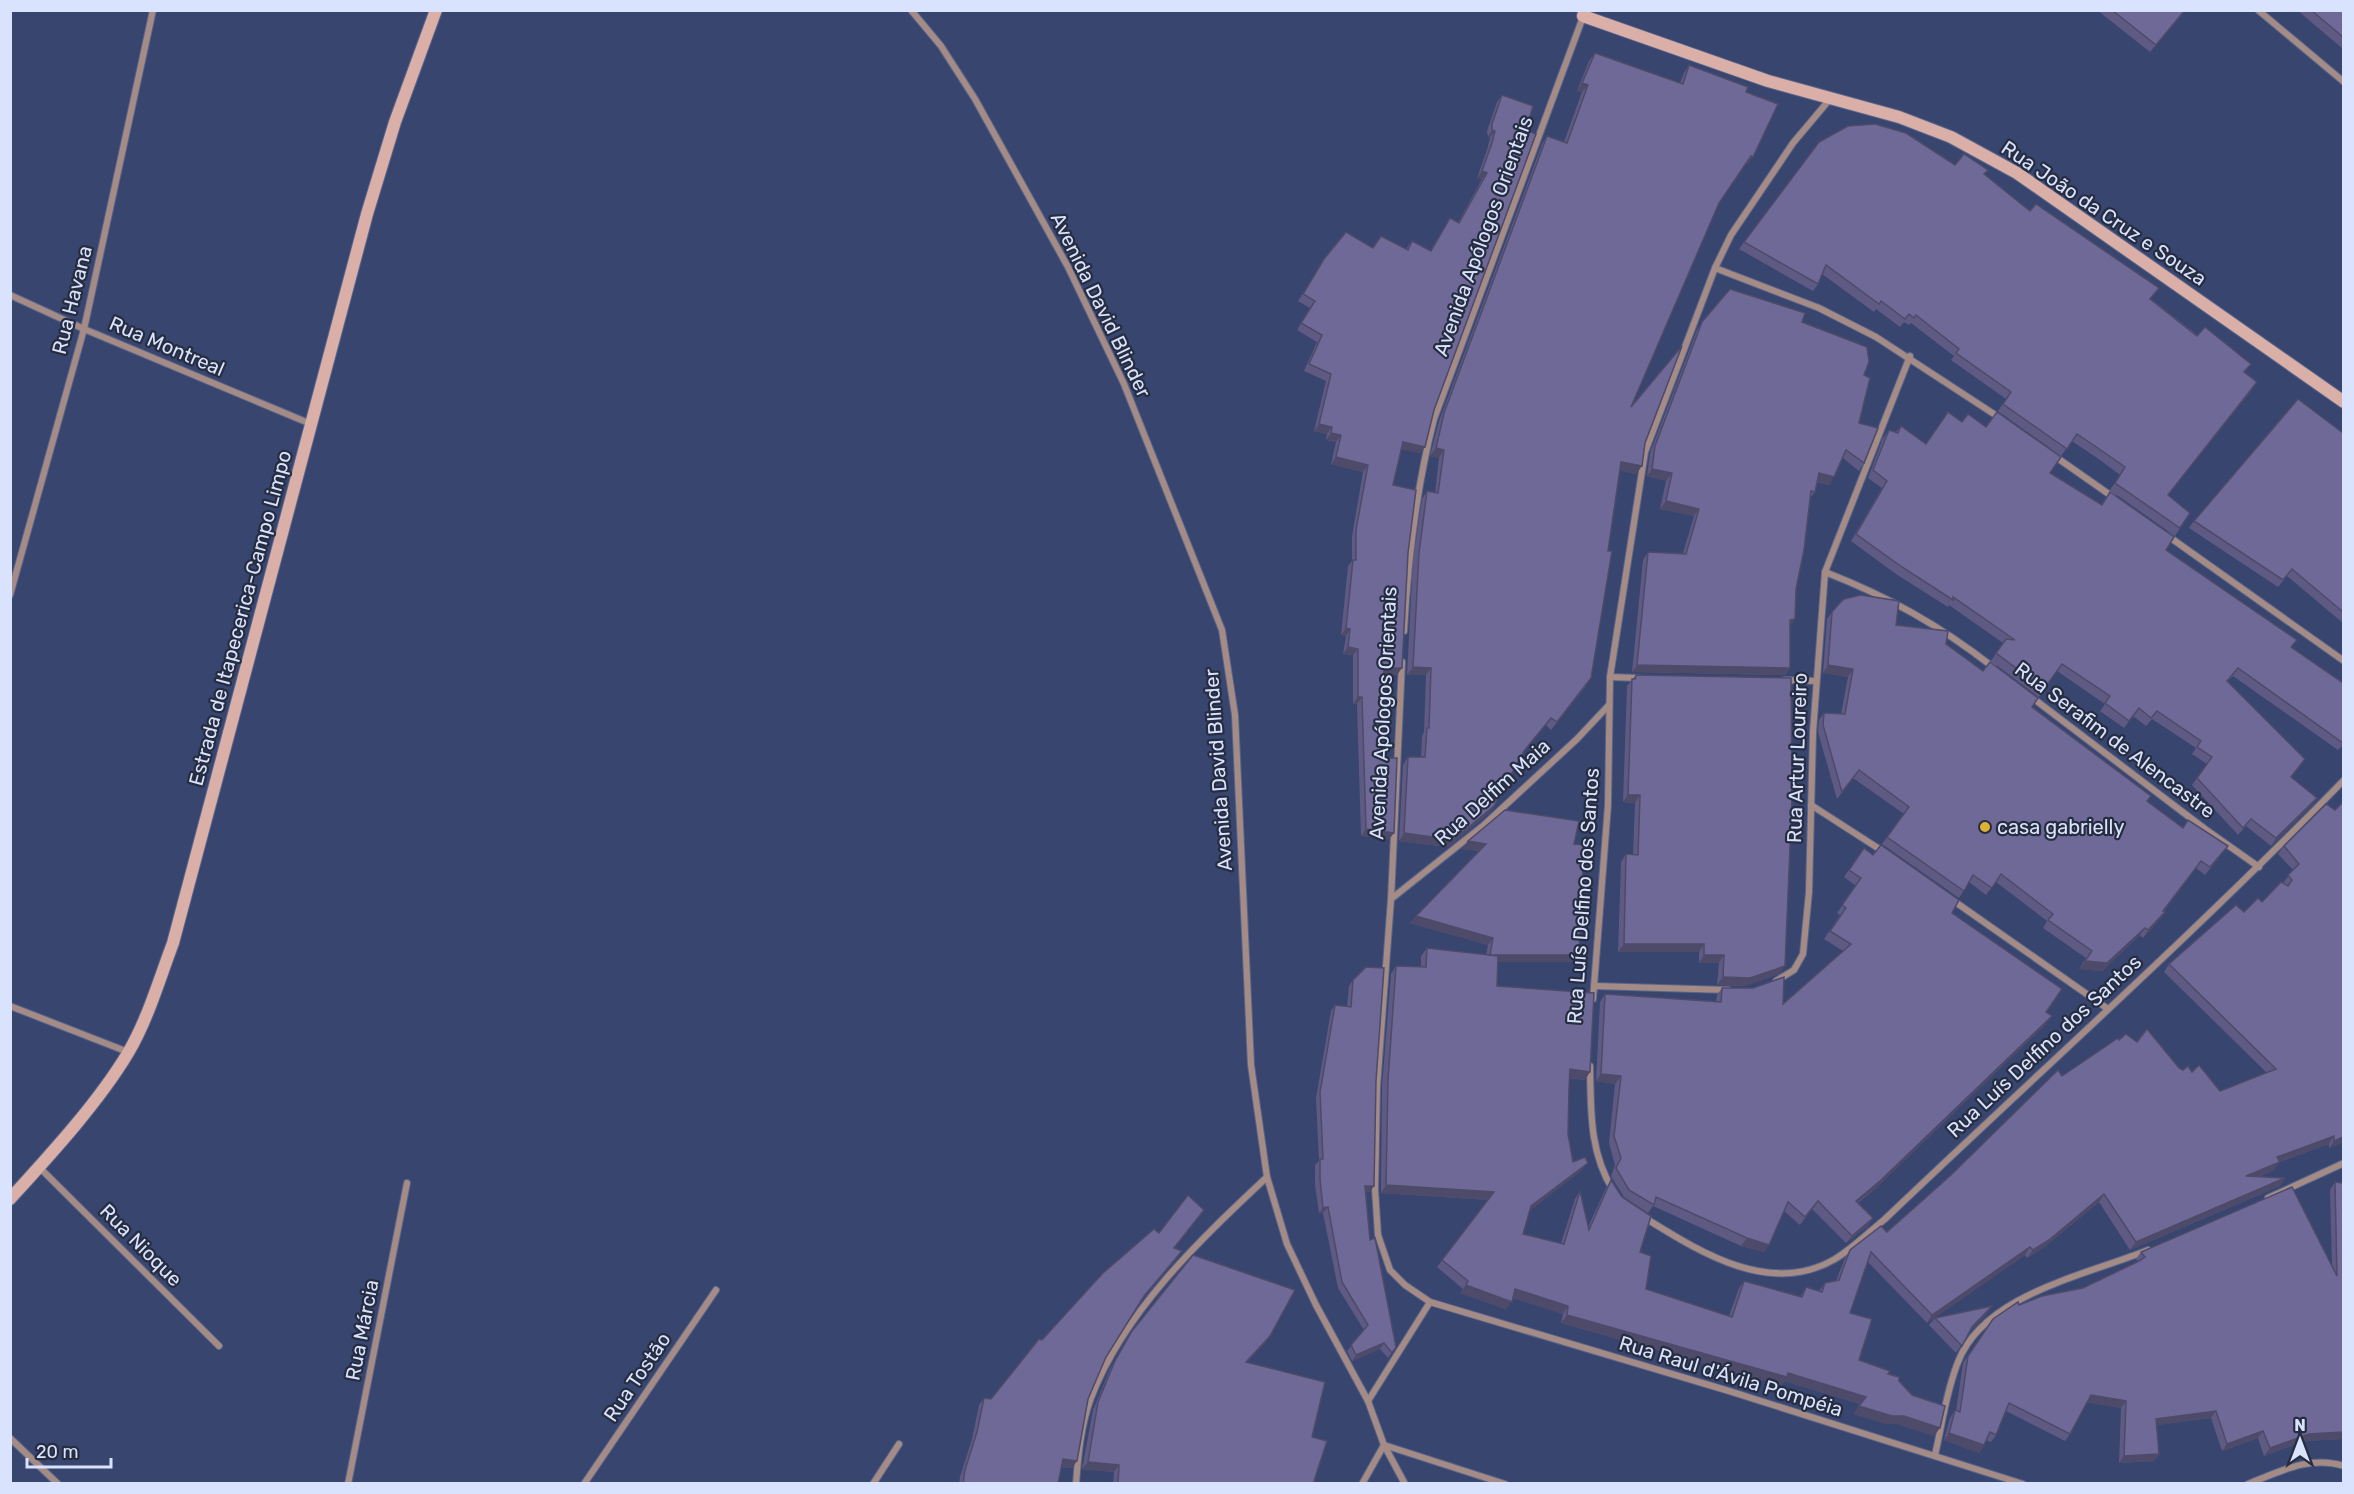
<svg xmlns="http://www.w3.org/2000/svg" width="2354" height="1494" viewBox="0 0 2354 1494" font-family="Rubik,sans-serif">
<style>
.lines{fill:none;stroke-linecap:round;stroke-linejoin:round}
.street-casing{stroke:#58658b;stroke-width:8}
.secondary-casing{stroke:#58658b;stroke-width:14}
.street{stroke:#a58b86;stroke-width:6}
.secondary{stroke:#d9afa8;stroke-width:12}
.wall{fill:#5f5a83}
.shaded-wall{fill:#4e4a6a}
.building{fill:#6f6998;stroke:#4e4a6a;stroke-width:1.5}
.poi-dot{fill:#dbb233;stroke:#262d40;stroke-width:2}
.labels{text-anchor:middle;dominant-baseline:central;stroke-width:4.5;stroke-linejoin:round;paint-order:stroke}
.street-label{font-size:20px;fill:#dae3fd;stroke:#262d40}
.poi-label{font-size:20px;fill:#dae3fd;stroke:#262d40;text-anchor:start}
</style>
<rect width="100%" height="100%" fill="#38456f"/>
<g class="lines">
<defs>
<g id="street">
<polyline points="911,10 941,46 975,99 1068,267 1124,384 1222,630 1235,715 1251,1065 1267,1177 1287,1244 1316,1305 1368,1401 1384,1445 1405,1484"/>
<polyline points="2258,10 2344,82"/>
<polyline points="1715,268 1819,308 1876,337 2000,418"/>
<polyline points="10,295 84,329 311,424"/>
<polyline points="2053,455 2113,497"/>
<polyline points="2168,536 2344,661"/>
<path d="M1825,572C1889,597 1939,625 1993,667"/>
<polyline points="10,595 84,329 153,10"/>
<path d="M1404,631C1408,558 1416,489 1434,419L1583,17"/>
<polyline points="1610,677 1639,678"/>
<polyline points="1785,680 1816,681"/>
<polyline points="2030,696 2205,829 2259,867"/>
<polyline points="1811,805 1884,852"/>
<polyline points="1391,899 1484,825 1577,739 1609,705"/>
<polyline points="1951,899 2108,1009"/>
<polyline points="1776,981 1794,970 1803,954 1809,892 1813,732 1825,572 1910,356"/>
<polyline points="1594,986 1728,990"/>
<polyline points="1593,999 1608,805 1610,677 1645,452 1715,268 1731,235 1793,143 1830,99"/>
<polyline points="10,1006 128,1052"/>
<path d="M1590,1066C1591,1109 1589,1152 1613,1190"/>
<polyline points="39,1167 219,1346"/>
<polyline points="2268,1198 2344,1163"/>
<path d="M1645,1218C1700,1252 1770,1297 1835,1259C1852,1249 1869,1232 1885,1219C2038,1073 2196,932 2344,780"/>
<polyline points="1430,1302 1729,1391 2023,1484"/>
<polyline points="1368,1401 1430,1302 1405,1285 1390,1270 1378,1235 1375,1189 1377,1087 1391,899 1402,662"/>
<polyline points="10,1438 58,1484"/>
<path d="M1935,1455C1942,1425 1946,1392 1958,1362C1984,1294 2087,1275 2148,1250"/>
<polyline points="348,1484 407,1183"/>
<polyline points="584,1484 716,1290"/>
<polyline points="873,1484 899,1444"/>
<path d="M1076,1484C1078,1456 1081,1424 1091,1398C1124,1311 1200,1240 1267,1177"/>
<polyline points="1362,1484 1384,1445 1505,1484"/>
<path d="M2248,1484C2279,1472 2309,1455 2344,1466"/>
</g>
<g id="secondary">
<polyline points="1585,10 1583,16 1768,81 1899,117 1951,137 2017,173 2344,402"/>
<path d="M10,1199C50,1155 98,1103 128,1053C148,1019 159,980 173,943L367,214L395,122L436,10"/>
</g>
</defs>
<use href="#street" class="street-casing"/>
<use href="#secondary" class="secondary-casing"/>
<use href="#street" class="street"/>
<use href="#secondary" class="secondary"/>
</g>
<g class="wall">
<polygon points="2097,10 2186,10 2150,52"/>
<polygon points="2297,10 2343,10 2343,49"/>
<polygon points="1595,53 1680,83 1684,73 1689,65 1746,92 1748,164 1745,164 1719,203 1631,407 1645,443 1636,474 1620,470 1586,686 1551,730 1546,725 1522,754 1494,806 1489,813 1448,847 1399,841 1403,765 1408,757 1421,757 1422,736 1424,732 1426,675 1407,675 1413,560 1422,499 1427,491 1435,493 1439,458 1430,456 1439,421 1542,144 1547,136 1564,142 1582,92 1577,91 1589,61"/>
<polygon points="1502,95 1533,106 1420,453 1401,449 1393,485 1408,553 1397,675 1384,675 1383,758 1394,833 1389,839 1361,836 1357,704 1353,704 1353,655 1343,654 1346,636 1341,635 1348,566 1352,561 1352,536 1363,472 1331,464 1336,442 1326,440 1327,434 1314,431 1326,381 1304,371 1317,342 1297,330 1310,308 1298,301 1324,259 1373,248 1406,249 1412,241 1430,251 1450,218 1458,223 1482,179 1477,178 1487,150 1490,138 1488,137 1487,131 1497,102"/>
<polygon points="1819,142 1955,165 1985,175 2030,211 2151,299 2245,372 2252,390 2168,495 2180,528 2175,536 2110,490 2120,475 2100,460 2072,441 2061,456 1998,411 2006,399 1951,360 1954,356 1911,323 1909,325 1904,322 1900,327 1876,309 1874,312 1822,274 1818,284 1813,291 1739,249"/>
<polygon points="1702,322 1802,322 1864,375 1859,423 1864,463 1859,471 1843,458 1829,485 1817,482 1815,492 1810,498 1790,627 1790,668 1785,675 1632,672 1643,560 1648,552 1683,553 1694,516 1660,509 1666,481 1647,476 1650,453 1697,330"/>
<polygon points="1962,422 2050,473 2101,505 2110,492 2166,550 2291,648 2343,683 2343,745 2338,750 2233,676 2228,681 2291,778 2317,798 2312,805 2271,846 2246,826 2238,835 2192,785 2207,764 2192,754 2196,748 2152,719 2146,726 2133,716 2124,728 2100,711 2105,704 2057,671 2039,697 1991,661 2003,643 1949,605 1948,607 1896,574 1851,541 1882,488 1868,478 1883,438 1889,430 1896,432 1901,426 1926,444"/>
<polygon points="2343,433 2343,623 2287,576 2278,587 2189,528 2194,521"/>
<polygon points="1832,612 1896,625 1946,644 2032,707 2147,801 2183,828 2228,846 2205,875 2196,868 2164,911 2165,912 2160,919 2143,938 2140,935 2102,971 2079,969 2086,958 2043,928 2047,921 1996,882 1986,895 1969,882 1959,898 1882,844 1904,814 1853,778 1837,799 1818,732 1819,720 1824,713 1841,714 1848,677 1823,673 1827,619"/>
<polygon points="1636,675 1785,966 1779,974 1745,986 1717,985 1719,963 1699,963 1699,952 1618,952 1621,862 1626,854 1633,855 1635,803 1623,802 1627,686"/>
<polygon points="2343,802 2343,1142 2329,1148 2329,1144 2279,1162 2274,1170 2258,1177 2285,1178 2280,1186 2130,1250 2099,1202 2043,1248 2027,1258 2025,1255 1927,1323 1868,1262 1850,1313 1859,1360 1888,1374 1899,1381 1934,1436 1898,1424 1886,1424 1854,1414 1860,1404 1784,1381 1781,1385 1561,1323 1563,1314 1513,1298 1506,1309 1460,1293 1463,1289 1437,1267 1488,1200 1381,1193 1382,1087 1391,974 1396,966 1421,967 1421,956 1427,948 1486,955 1488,945 1410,923 1416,916 1479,851 1462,849 1574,844 1579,955 1574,962 1497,962 1497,986 1585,1080 1569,1078 1568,1134 1573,1162 1582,1170 1530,1210 1523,1234 1561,1243 1575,1199 1580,1191 1588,1227 1606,1188 1611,1180 1640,1252 1646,1289 1729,1316 1739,1288 1744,1281 1800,1297 1806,1287 1819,1291 1825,1283 1836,1281 1845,1258 1850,1250 1887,1232 2062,1076 2119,1040 2137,1042 2179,1068 2192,1072 2220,1091 2267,1073 2164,972 2169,964 2244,912 2262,902 2283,883 2293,870 2278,854 2284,846 2335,810"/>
<polygon points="1864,848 1952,913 2046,1012 2046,1024 1876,1188 1858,1203 1873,1218 1868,1226 1846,1243 1812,1209 1800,1225 1784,1211 1764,1252 1741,1246 1653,1206 1648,1213 1624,1197 1611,1176 1615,1165 1609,1143 1615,1084 1596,1081 1600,1002 1605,994 1716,1001 1717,995 1722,988 1783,1004 1843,951 1824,939 1840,915 1837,913 1856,886 1844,877"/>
<polygon points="1353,980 1376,1081 1370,1192 1366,1192 1370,1240 1396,1347 1388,1358 1380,1349 1352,1361 1347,1351 1364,1330 1338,1288 1323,1213 1319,1213 1315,1185 1315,1165 1319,1161 1316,1098 1331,1011 1335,1005 1347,1006 1349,986"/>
<polygon points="2335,1182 2343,1439 2304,1441 2264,1456 2258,1438 2222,1451 2211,1418 2157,1425 2159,1454 2154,1461 2119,1463 2121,1408 2087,1402 2070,1434 2065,1441 2006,1411 1996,1435 1991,1442 1986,1440 1984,1445 1979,1453 1944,1440 1950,1418 1955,1410 1956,1411 1963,1363 1993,1319 2019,1305 2083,1288 2138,1261 2136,1259 2141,1252 2332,1266 2330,1190"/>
<polygon points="1204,1210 1174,1248 1177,1258 1141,1301 1106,1357 1088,1399 1072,1468 1061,1467 1058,1484 959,1484 960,1477 972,1439 979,1405 984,1398 991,1399 1042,1340"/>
<polygon points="1992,1306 1987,1314 1969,1332 1956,1353 1929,1325 1935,1318"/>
<polygon points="1132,1331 1265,1343 1247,1362 1312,1437 1314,1484 1113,1484 1114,1472 1082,1469 1093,1410 1110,1369"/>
</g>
<g class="shaded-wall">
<polygon points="1582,83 1588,85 1582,92 1577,91"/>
<polygon points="1492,130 1495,131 1490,138 1488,137"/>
<polygon points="1751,156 1753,157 1748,164 1745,164"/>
<polygon points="1482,171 1487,173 1482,179 1477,178"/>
<polygon points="2257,382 2252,390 2162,502 2168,495"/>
<polygon points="1319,424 1332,427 1327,434 1314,431"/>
<polygon points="1331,433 1341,435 1336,442 1326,440"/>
<polygon points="1403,442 1425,447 1420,453 1398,449"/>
<polygon points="1436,448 1444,450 1439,458 1430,456"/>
<polygon points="1336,457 1368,465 1363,472 1331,464"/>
<polygon points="1621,462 1642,466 1636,474 1616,469"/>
<polygon points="1652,469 1672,473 1666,481 1647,476"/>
<polygon points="1819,473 1834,477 1829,485 1813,481"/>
<polygon points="1666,501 1699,509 1694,516 1660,509"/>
<polygon points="1795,619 1790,627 1790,620"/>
<polygon points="1346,628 1350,629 1346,636 1341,635"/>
<polygon points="1348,647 1358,649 1353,655 1343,654"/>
<polygon points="1637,665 1790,668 1785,675 1632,672"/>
<polygon points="1828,665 1853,669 1848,677 1823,673"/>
<polygon points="1413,667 1431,668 1426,675 1407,675"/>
<polygon points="1384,668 1402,668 1397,675 1380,674"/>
<polygon points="1358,697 1362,697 1357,704 1353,704"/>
<polygon points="1628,795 1640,795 1635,803 1623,802"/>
<polygon points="2317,798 2312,805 2271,846 2276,838"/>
<polygon points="1494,806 1489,813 1448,847 1399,841 1404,833"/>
<polygon points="1366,829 1394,833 1389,839 1361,836"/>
<polygon points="1468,841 1486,844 1481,851 1462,849"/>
<polygon points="2165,912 2160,919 2143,938 2148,930"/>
<polygon points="1416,916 1493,938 1488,945 1410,923"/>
<polygon points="2145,928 2140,935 2102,971 2079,969 2085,961"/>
<polygon points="1624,944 1704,944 1699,952 1618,952"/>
<polygon points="1490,955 1579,955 1574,962 1484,962"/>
<polygon points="1704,955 1724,955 1719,963 1699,963"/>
<polygon points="1785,966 1779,974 1745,986 1717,985 1723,977"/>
<polygon points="2052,1016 2046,1024 1876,1188 1850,1208 1856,1201"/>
<polygon points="1570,1069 1590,1072 1585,1080 1564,1077"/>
<polygon points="1601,1074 1621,1076 1615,1084 1596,1081"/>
<polygon points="2334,1136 2329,1144 2272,1164 2277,1157"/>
<polygon points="2343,1137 2343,1142 2329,1148 2334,1141"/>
<polygon points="2280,1162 2274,1170 2241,1183 2246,1176"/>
<polygon points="1588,1163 1582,1170 1526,1214 1531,1206"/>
<polygon points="2285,1178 2280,1186 2130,1250 2136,1242"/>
<polygon points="1386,1185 1494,1192 1489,1200 1381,1193"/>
<polygon points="1365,1186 1374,1186 1370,1192 1361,1192"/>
<polygon points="2104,1194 2099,1202 2043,1248 2027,1258 2033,1250"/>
<polygon points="1328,1207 1323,1213 1319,1213 1323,1208"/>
<polygon points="1873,1218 1868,1226 1846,1243 1852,1236"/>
<polygon points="1747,1238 1769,1245 1764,1252 1741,1246"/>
<polygon points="2030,1247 2025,1255 1927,1323 1932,1315"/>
<polygon points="1182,1251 1177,1258 1139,1303 1144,1296"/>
<polygon points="1466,1285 1512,1302 1506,1309 1460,1293"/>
<polygon points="1515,1289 1568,1306 1563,1314 1510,1297"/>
<polygon points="1992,1306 1987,1314 1967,1335 1972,1327"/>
<polygon points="1567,1315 1788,1373 1866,1397 1861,1404 1784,1381 1781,1385 1561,1323"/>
<polygon points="1270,1336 1265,1343 1241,1369 1246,1362"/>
<polygon points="1384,1343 1380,1349 1352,1361 1356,1355"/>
<polygon points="2091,1395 2126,1401 2121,1408 2086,1402"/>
<polygon points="1859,1406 1904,1416 1940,1428 1934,1436 1898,1424 1886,1424 1854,1414"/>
<polygon points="2216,1411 2211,1418 2151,1426 2156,1419"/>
<polygon points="2263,1431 2258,1438 2222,1451 2227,1444"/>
<polygon points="2343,1432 2343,1439 2304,1441 2264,1456 2270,1448 2309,1434"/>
<polygon points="1949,1433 1984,1445 1979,1453 1944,1440"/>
<polygon points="2159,1454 2154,1461 2119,1463 2124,1456"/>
<polygon points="1063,1459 1077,1461 1072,1468 1058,1466"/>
<polygon points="1088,1462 1119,1465 1114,1472 1082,1469"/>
</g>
<g class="building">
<polygon points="2112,10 2185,10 2156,45"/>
<polygon points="2311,10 2343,10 2343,37"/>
<polygon points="1595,53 1683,84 1689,65 1748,87 1746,92 1778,104 1753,157 1751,156 1719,203 1631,407 1682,346 1645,443 1642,466 1621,462 1608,551 1612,551 1591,678 1557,722 1551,718 1524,751 1494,806 1453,840 1404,833 1408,757 1425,757 1427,728 1429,728 1431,668 1413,667 1419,553 1427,491 1438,493 1444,450 1436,448 1444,413 1547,136 1567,143 1588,85 1582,83"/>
<polygon points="1502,95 1533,106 1526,130 1536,134 1434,410 1425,447 1403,442 1393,485 1416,490 1408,553 1402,668 1384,668 1383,758 1397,758 1394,833 1366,829 1362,697 1358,697 1358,649 1348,647 1350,629 1346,628 1353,560 1356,560 1356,530 1368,465 1336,457 1341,435 1331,433 1332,427 1319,424 1331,374 1309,364 1322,335 1301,323 1315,301 1303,294 1324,259 1346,232 1373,248 1381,236 1408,250 1412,241 1431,251 1450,218 1459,223 1487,173 1482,171 1492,143 1495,131 1492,130 1492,124"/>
<polygon points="1875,124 1906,133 1955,165 1964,154 1988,170 1984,174 2030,211 2036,204 2159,288 2150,299 2197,336 2205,327 2251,364 2244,372 2257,382 2168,495 2190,513 2180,528 2115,483 2125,467 2105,453 2077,434 2067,449 2003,404 2011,392 1956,353 1959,349 1916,315 1914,318 1909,314 1905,319 1881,301 1879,304 1826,265 1818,284 1744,242 1819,142 1848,126"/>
<polygon points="1730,289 1805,313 1802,322 1867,347 1869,362 1864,375 1870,378 1859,423 1878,428 1864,463 1846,450 1834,477 1819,473 1815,492 1811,491 1804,550 1796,589 1795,619 1790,620 1790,668 1637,665 1648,552 1686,554 1699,509 1666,501 1672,473 1652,469 1655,446 1702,322"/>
<polygon points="2298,399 2343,433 2343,612 2292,569 2283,580 2194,521"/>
<polygon points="1948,412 1962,422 1968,414 1986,427 1997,412 2061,457 2050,473 2102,505 2110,492 2174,537 2166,550 2297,640 2291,647 2343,683 2343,743 2238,668 2227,681 2305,759 2291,777 2317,798 2276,838 2251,819 2243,828 2197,778 2212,757 2197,747 2201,741 2157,711 2151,718 2139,708 2129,721 2105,703 2110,696 2062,664 2044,689 1996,653 2006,639 2015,640 1953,597 1953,600 1902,567 1856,534 1887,481 1873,470 1889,430 1898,433 1901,426 1926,444"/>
<polygon points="1861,595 1899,601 1896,625 1948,631 1946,644 1983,671 1990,662 2038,698 2032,707 2151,796 2147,801 2183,828 2188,820 2228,846 2210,867 2201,861 2163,911 2165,912 2148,930 2145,928 2107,963 2085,961 2092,951 2048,920 2053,914 2001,874 1992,888 1973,875 1964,891 1887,837 1909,807 1859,770 1842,792 1823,725 1824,713 1845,714 1853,669 1828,665 1832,612 1837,606 1844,599"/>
<polygon points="1636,675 1791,678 1792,799 1785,966 1750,978 1723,977 1724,955 1704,955 1704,944 1624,944 1626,854 1638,855 1640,795 1628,795 1632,679 1635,679"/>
<polygon points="2343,802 2343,1137 2334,1141 2334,1136 2277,1157 2280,1162 2246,1176 2285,1178 2136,1242 2104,1194 2049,1240 2033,1250 2030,1247 1932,1315 1871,1252 1850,1313 1872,1319 1859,1360 1890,1371 1888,1374 1899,1377 1899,1381 1912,1395 1945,1406 1940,1428 1904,1416 1892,1416 1859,1406 1866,1397 1788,1373 1787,1377 1567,1315 1568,1306 1515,1289 1512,1302 1466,1285 1468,1281 1442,1260 1494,1192 1386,1185 1388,1080 1396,966 1426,967 1427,948 1498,956 1497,986 1594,993 1590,1072 1570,1069 1569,1088 1568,1134 1573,1162 1585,1157 1588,1163 1531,1206 1523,1234 1564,1244 1580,1191 1589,1230 1611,1180 1622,1197 1651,1216 1640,1252 1651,1256 1646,1289 1732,1317 1744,1281 1802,1297 1806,1287 1822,1292 1825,1283 1839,1280 1850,1250 1881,1226 1887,1232 1951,1175 2058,1070 2062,1076 2118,1038 2119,1040 2126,1034 2137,1042 2147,1029 2179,1068 2183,1070 2188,1066 2192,1072 2199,1065 2220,1091 2276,1069 2169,964 2236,905 2244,912 2258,898 2262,902 2281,882 2288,886 2292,880 2288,875 2299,864 2284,846 2326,804 2335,810"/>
<polygon points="1505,810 1579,821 1574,844 1584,845 1579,955 1490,955 1493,938 1416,916 1486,844 1468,841"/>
<polygon points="1881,845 1959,900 1952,913 2062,989 2046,1012 2052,1016 1881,1180 1856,1201 1873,1218 1852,1236 1818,1201 1805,1217 1788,1202 1769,1245 1747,1238 1656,1197 1654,1205 1629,1190 1616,1168 1621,1158 1614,1136 1621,1076 1601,1074 1605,994 1721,1002 1722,988 1753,988 1784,977 1783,1004 1851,944 1830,931 1846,908 1842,905 1861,878 1849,870 1864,848 1873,855"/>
<polygon points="1366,967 1384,968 1376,1081 1374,1186 1365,1186 1370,1240 1375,1238 1396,1347 1392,1353 1384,1343 1356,1355 1351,1345 1368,1325 1342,1282 1328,1207 1323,1208 1320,1179 1320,1159 1323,1159 1320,1092 1335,1005 1351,1007 1353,980"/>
<polygon points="2335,1182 2343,1183 2343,1432 2309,1434 2270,1448 2263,1431 2227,1444 2216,1411 2156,1419 2159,1454 2124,1456 2126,1401 2091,1395 2070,1434 2009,1403 1996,1435 1990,1432 1984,1445 1949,1433 1955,1410 1960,1412 1968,1356 1993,1319 2018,1302 2019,1305 2042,1296 2083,1288 2139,1261 2145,1257 2141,1252 2292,1187 2337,1276"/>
<polygon points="1188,1195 1204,1210 1174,1248 1182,1251 1144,1296 1106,1357 1088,1399 1077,1461 1063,1459 1058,1484 963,1484 965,1470 977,1432 984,1398 991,1399 1039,1339 1042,1340 1103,1273 1154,1229 1159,1233"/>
<polygon points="1193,1255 1295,1290 1270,1336 1246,1362 1325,1382 1312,1437 1327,1441 1314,1481 1314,1484 1118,1484 1119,1465 1088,1462 1098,1402 1115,1361 1132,1331"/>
<polygon points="1992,1306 1972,1327 1962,1346 1935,1318"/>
</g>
<circle class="poi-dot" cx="1985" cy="827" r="6"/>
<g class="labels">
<g class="street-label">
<text transform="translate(2104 213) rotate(34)">Rua João da Cruz e Souza</text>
<text transform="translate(1483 236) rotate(-70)">Avenida Apólogos Orientais</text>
<text transform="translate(72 300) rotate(-76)">Rua Havana</text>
<text transform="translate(1101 305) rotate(64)">Avenida David Blinder</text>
<text transform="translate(167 346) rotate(23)">Rua Montreal</text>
<text transform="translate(240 618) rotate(-75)">Estrada de Itapecerica-Campo Limpo</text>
<text transform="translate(1383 713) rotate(-87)">Avenida Apólogos Orientais</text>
<text transform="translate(2115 740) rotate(37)">Rua Serafim de Alencastre</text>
<text transform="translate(1797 758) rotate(-88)">Rua Artur Loureiro</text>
<text transform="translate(1218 770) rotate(-94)">Avenida David Blinder</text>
<text transform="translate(1492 792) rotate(-42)">Rua Delfim Maia</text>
<text transform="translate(1583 896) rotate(-86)">Rua Luís Delfino dos Santos</text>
<text transform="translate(2044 1046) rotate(-43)">Rua Luís Delfino dos Santos</text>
<text transform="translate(141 1245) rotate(45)">Rua Nioque</text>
<text transform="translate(362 1330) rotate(-79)">Rua Márcia</text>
<text transform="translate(1731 1376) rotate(17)">Rua Raul d'Ávila Pompéia</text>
<text transform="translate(637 1377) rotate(-56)">Rua Tostão</text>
</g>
<g class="poi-label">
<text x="1997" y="827">casa gabrielly</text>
</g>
</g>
<rect width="2354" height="1494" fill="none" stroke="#dae3fd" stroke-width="24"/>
<g transform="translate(2300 1440)" stroke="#262d40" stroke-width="4.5" paint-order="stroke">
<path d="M0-4.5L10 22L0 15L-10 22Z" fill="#dae3fd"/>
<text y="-9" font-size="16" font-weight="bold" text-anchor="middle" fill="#dae3fd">N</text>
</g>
<path d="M27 1458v9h84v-9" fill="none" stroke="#dae3fd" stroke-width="3"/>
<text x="36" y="1458" font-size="18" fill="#dae3fd" stroke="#262d40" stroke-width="4.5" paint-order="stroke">20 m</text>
</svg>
